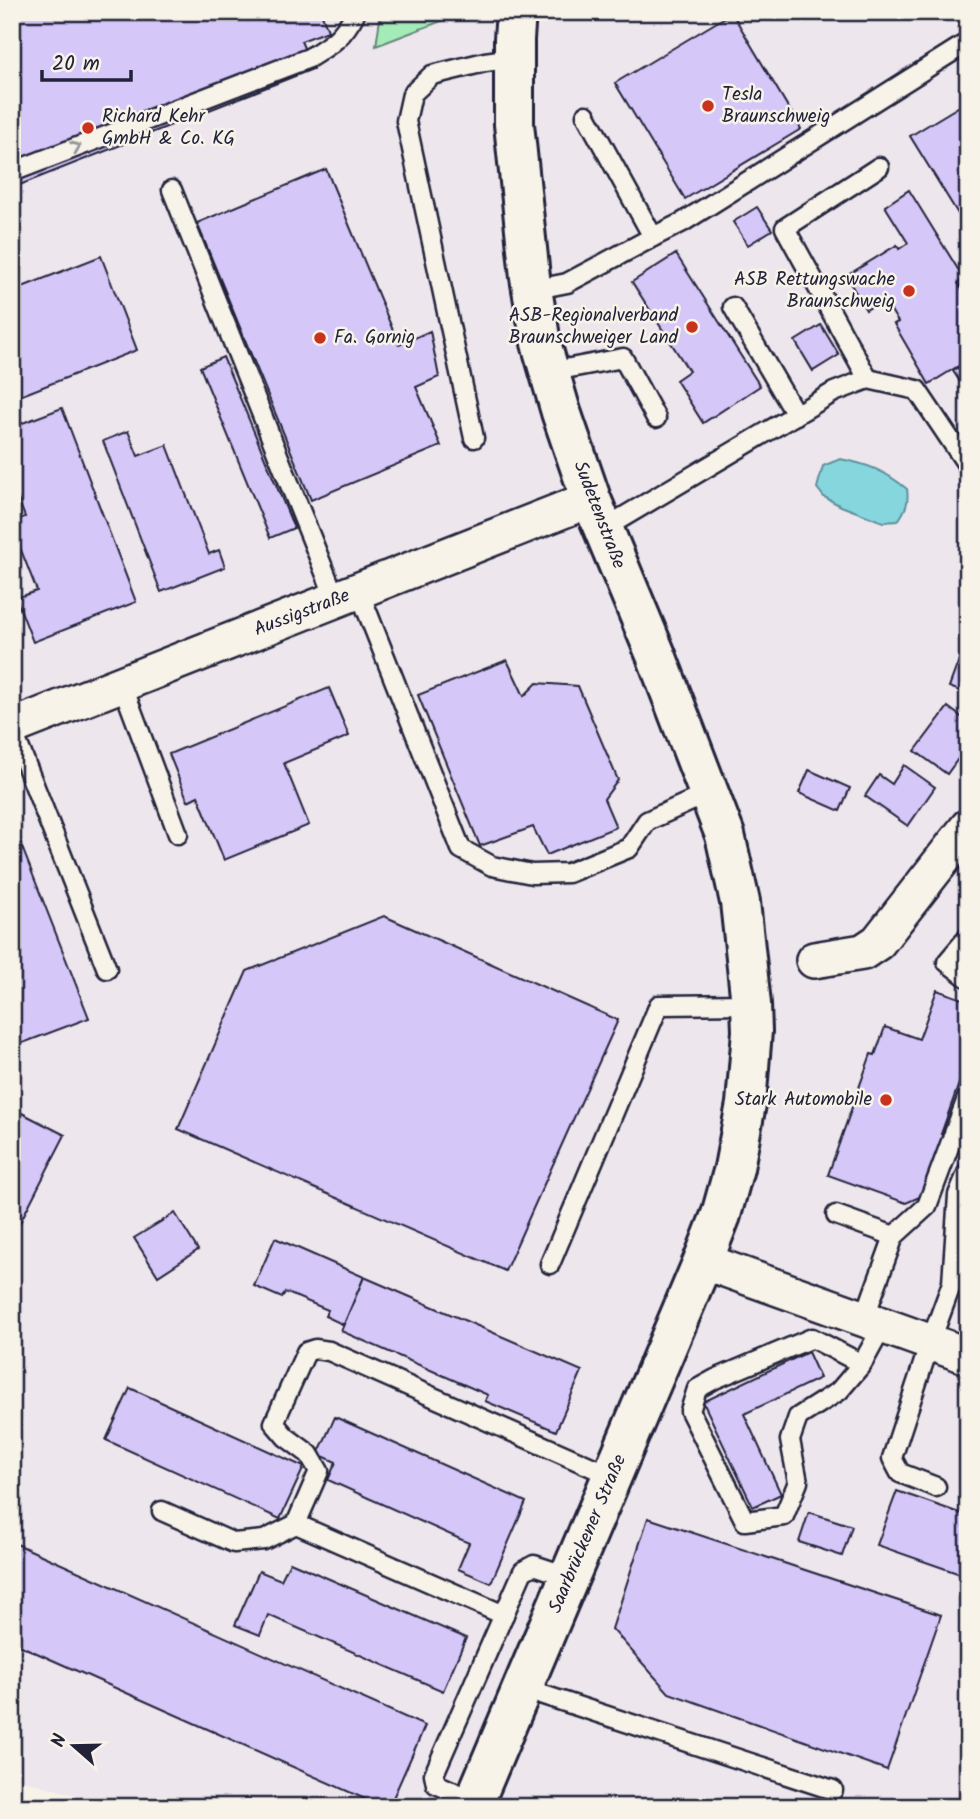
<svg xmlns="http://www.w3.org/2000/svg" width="980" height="1819" viewBox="0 0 980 1819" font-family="Kalam,sans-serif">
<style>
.built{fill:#ede6ed}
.green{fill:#a4ebb7;stroke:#638679;stroke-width:2}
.water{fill:#86d7dd;stroke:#5e8f9c;stroke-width:2}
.building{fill:#d5c8f9;stroke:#22223b;stroke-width:2}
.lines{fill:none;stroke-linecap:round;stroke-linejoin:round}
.service-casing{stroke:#22223b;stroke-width:23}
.minor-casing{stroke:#22223b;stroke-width:40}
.tertiary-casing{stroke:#22223b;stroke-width:44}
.service{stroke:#f7f3e8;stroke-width:18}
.minor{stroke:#f7f3e8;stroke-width:35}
.tertiary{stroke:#f7f3e8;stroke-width:38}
.oneway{stroke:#97959a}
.poi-dot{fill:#c8321e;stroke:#f7f3e8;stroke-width:2.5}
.labels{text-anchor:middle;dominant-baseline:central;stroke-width:5;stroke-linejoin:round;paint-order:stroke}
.poi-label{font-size:19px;fill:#22223b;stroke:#f7f3e8;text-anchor:start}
.street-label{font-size:19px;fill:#22223b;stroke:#f7f3e8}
</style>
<rect width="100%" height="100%" fill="#f7f3e8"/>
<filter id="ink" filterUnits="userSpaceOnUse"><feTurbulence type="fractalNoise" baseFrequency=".0143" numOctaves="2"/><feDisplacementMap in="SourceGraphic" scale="14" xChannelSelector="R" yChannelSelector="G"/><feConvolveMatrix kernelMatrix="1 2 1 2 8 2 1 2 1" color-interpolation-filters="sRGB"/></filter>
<g filter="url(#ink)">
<polygon class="built" points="12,12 968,12 968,1807 116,1807 12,1777"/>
<polygon class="green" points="381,12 425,14 425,12 465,12 376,46"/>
<path class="water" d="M840,459C868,464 885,471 907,489C909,503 906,509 898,521L883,522L841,506L824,497L817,488L823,466Z"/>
<g class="building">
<polygon points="12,12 321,12 328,31 301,41 313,69 12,188"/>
<polygon points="732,13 801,129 685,199 615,83"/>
<polygon points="968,101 968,230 910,136"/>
<polygon points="326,169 399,345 430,331 439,377 416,387 441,446 311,500 197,223"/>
<polygon points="909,190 964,279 958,283 968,300 968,360 929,384 894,324 898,322 884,299 866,310 846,276 897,245 899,249 908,243 885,206"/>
<polygon points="757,207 772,230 748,245 733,222"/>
<polygon points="676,254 760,386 703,423 676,380 689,371 632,282"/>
<polygon points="101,256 137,350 12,399 12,291"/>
<polygon points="821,325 839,355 813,371 795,341"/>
<polygon points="223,357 294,528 270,538 200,367"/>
<polygon points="968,362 968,394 953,371"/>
<polygon points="62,408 136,602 33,642 16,598 37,591 12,527 12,522 25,517 12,484 12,427"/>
<polygon points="128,431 138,456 167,445 209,554 219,550 225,567 161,592 103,441"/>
<polygon points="507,660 524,696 537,683 578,686 618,780 604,799 616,827 547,855 533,827 480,846 418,695"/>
<polygon points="959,660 968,663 968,694 949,687"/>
<polygon points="329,688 349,736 284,763 309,825 224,860 198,796 188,801 169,754"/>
<polygon points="948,707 968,722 968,745 947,774 915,751"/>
<polygon points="904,765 935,787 908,826 865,796 879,775 892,784"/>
<polygon points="809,770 850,788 840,811 799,793"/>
<polygon points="18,837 89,1018 12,1047 12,839"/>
<polygon points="384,916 618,1020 505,1271 178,1129 247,971"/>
<polygon points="937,990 968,1001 968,1058 941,1134 945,1135 924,1195 906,1203 828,1175 871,1054 875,1055 885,1027 919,1039"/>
<polygon points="12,1108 65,1135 12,1238"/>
<polygon points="175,1213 198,1250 158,1276 134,1238"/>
<polygon points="275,1238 364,1277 344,1325 325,1316 328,1310 285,1292 282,1298 254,1286"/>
<polygon points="364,1277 582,1371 556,1431 485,1401 488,1395 341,1331"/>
<polygon points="808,1352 820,1378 744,1414 781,1494 753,1507 703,1402"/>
<polygon points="130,1388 304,1467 280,1519 106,1440"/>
<polygon points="335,1417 526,1502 491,1583 458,1569 469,1543 328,1480 336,1462 318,1454"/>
<polygon points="897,1491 968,1516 968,1563 963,1575 877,1545"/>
<polygon points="809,1512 852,1526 842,1556 799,1542"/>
<polygon points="648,1518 941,1615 887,1770 669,1693 612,1629"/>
<polygon points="12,1542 425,1726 389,1807 383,1807 12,1642"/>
<polygon points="290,1562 466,1638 443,1691 268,1615 260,1635 235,1625 259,1571 281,1580"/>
</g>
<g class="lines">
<defs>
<g id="service">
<path d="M12,172L309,58C332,44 343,37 356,12"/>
<polyline points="172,190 336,600"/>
<polyline points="653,237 683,222 968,42"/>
<polyline points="532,290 567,283 653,237 586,115"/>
<polyline points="733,307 796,415"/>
<polyline points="549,372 623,358 656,418"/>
<polyline points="868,379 785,228 879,167"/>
<polyline points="474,438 406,121 412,94 432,75 485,62 514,58"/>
<polyline points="603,529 834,392 868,379 917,390 968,466"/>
<polyline points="359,591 461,849 492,866 532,874 568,873 629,848 647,821 709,793"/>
<polyline points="122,684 178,834"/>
<polyline points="12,729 107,969"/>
<polyline points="968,937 947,962 968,978"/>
<polyline points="836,1215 894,1236"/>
<polyline points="550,1264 659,1005 751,1004"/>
<polyline points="864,1319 894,1236 927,1206 968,1096"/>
<polyline points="862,1364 839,1391 798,1417 790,1440 798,1482 784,1516 745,1521 690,1411 697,1389 715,1379 812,1338 862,1364 883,1326"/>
<polyline points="936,1487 900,1473 892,1458 930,1343 952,1283 958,1195 968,1171"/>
<polyline points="162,1511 234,1543 264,1540 296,1524 504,1615"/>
<polyline points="296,1524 319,1471 309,1454 286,1437 274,1423 306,1352 315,1349 329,1351 612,1476"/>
<polyline points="522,1688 833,1790"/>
<polyline points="475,1801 436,1784 434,1774 523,1571 534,1565 570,1577"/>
</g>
<g id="minor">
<polyline points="12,727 591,499"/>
<polyline points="814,960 863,952 878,942 968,827"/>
<polyline points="703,1261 968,1356"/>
</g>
<polyline id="tertiary" points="472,1807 703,1261 721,1215 734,1168 746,1104 752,1031 751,1004 740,902 725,835 656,655 591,499 561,412 541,343 530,277 514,124 514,39 516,12"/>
</defs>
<use href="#service" class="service-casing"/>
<use href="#minor" class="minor-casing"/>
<use href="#tertiary" class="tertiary-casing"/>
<use href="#service" class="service"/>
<use href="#minor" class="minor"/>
<use href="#tertiary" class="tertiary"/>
</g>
<defs><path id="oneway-chevron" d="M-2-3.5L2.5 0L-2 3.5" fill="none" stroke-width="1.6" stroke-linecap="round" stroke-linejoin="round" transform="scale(1.75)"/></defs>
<use class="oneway" href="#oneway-chevron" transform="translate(76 147) rotate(-21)"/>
</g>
<g class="poi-dot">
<circle cx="708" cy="106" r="7"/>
<circle cx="88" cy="128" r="7"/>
<circle cx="909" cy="291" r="7"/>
<circle cx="692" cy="327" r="7"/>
<circle cx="320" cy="338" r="7"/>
<circle cx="886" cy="1100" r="7"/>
</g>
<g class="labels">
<g class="poi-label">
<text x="722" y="95">Tesla<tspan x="722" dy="22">Braunschweig</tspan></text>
<text x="102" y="117">Richard Kehr<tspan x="102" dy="22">GmbH &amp; Co. KG</tspan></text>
<text x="895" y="280" text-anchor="end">ASB Rettungswache<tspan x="895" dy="22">Braunschweig</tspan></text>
<text x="678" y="316" text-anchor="end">ASB-Regionalverband<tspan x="678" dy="22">Braunschweiger Land</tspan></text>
<text x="334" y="338">Fa. Gornig</text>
<text x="872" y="1100" text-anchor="end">Stark Automobile</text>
</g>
<g class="street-label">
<text transform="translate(599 515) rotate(69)">Sudetenstraße</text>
<text transform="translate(302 613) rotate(-21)">Aussigstraße</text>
<text transform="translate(588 1534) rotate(-67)">Saarbrückener Straße</text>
</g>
</g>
<rect width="980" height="1819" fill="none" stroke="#f7f3e8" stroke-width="42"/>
<rect x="21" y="21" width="938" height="1777" fill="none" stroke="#22223b" stroke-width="2.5" filter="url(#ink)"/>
<g transform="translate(74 1746) rotate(290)" stroke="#f7f3e8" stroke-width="5" paint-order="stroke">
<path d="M0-5L12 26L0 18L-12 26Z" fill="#22223b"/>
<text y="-10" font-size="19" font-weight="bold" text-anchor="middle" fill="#22223b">N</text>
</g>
<path d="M42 70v10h89v-10" fill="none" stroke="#22223b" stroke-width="3.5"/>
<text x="52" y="70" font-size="21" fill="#22223b" stroke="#f7f3e8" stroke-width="5" paint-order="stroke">20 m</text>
</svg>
